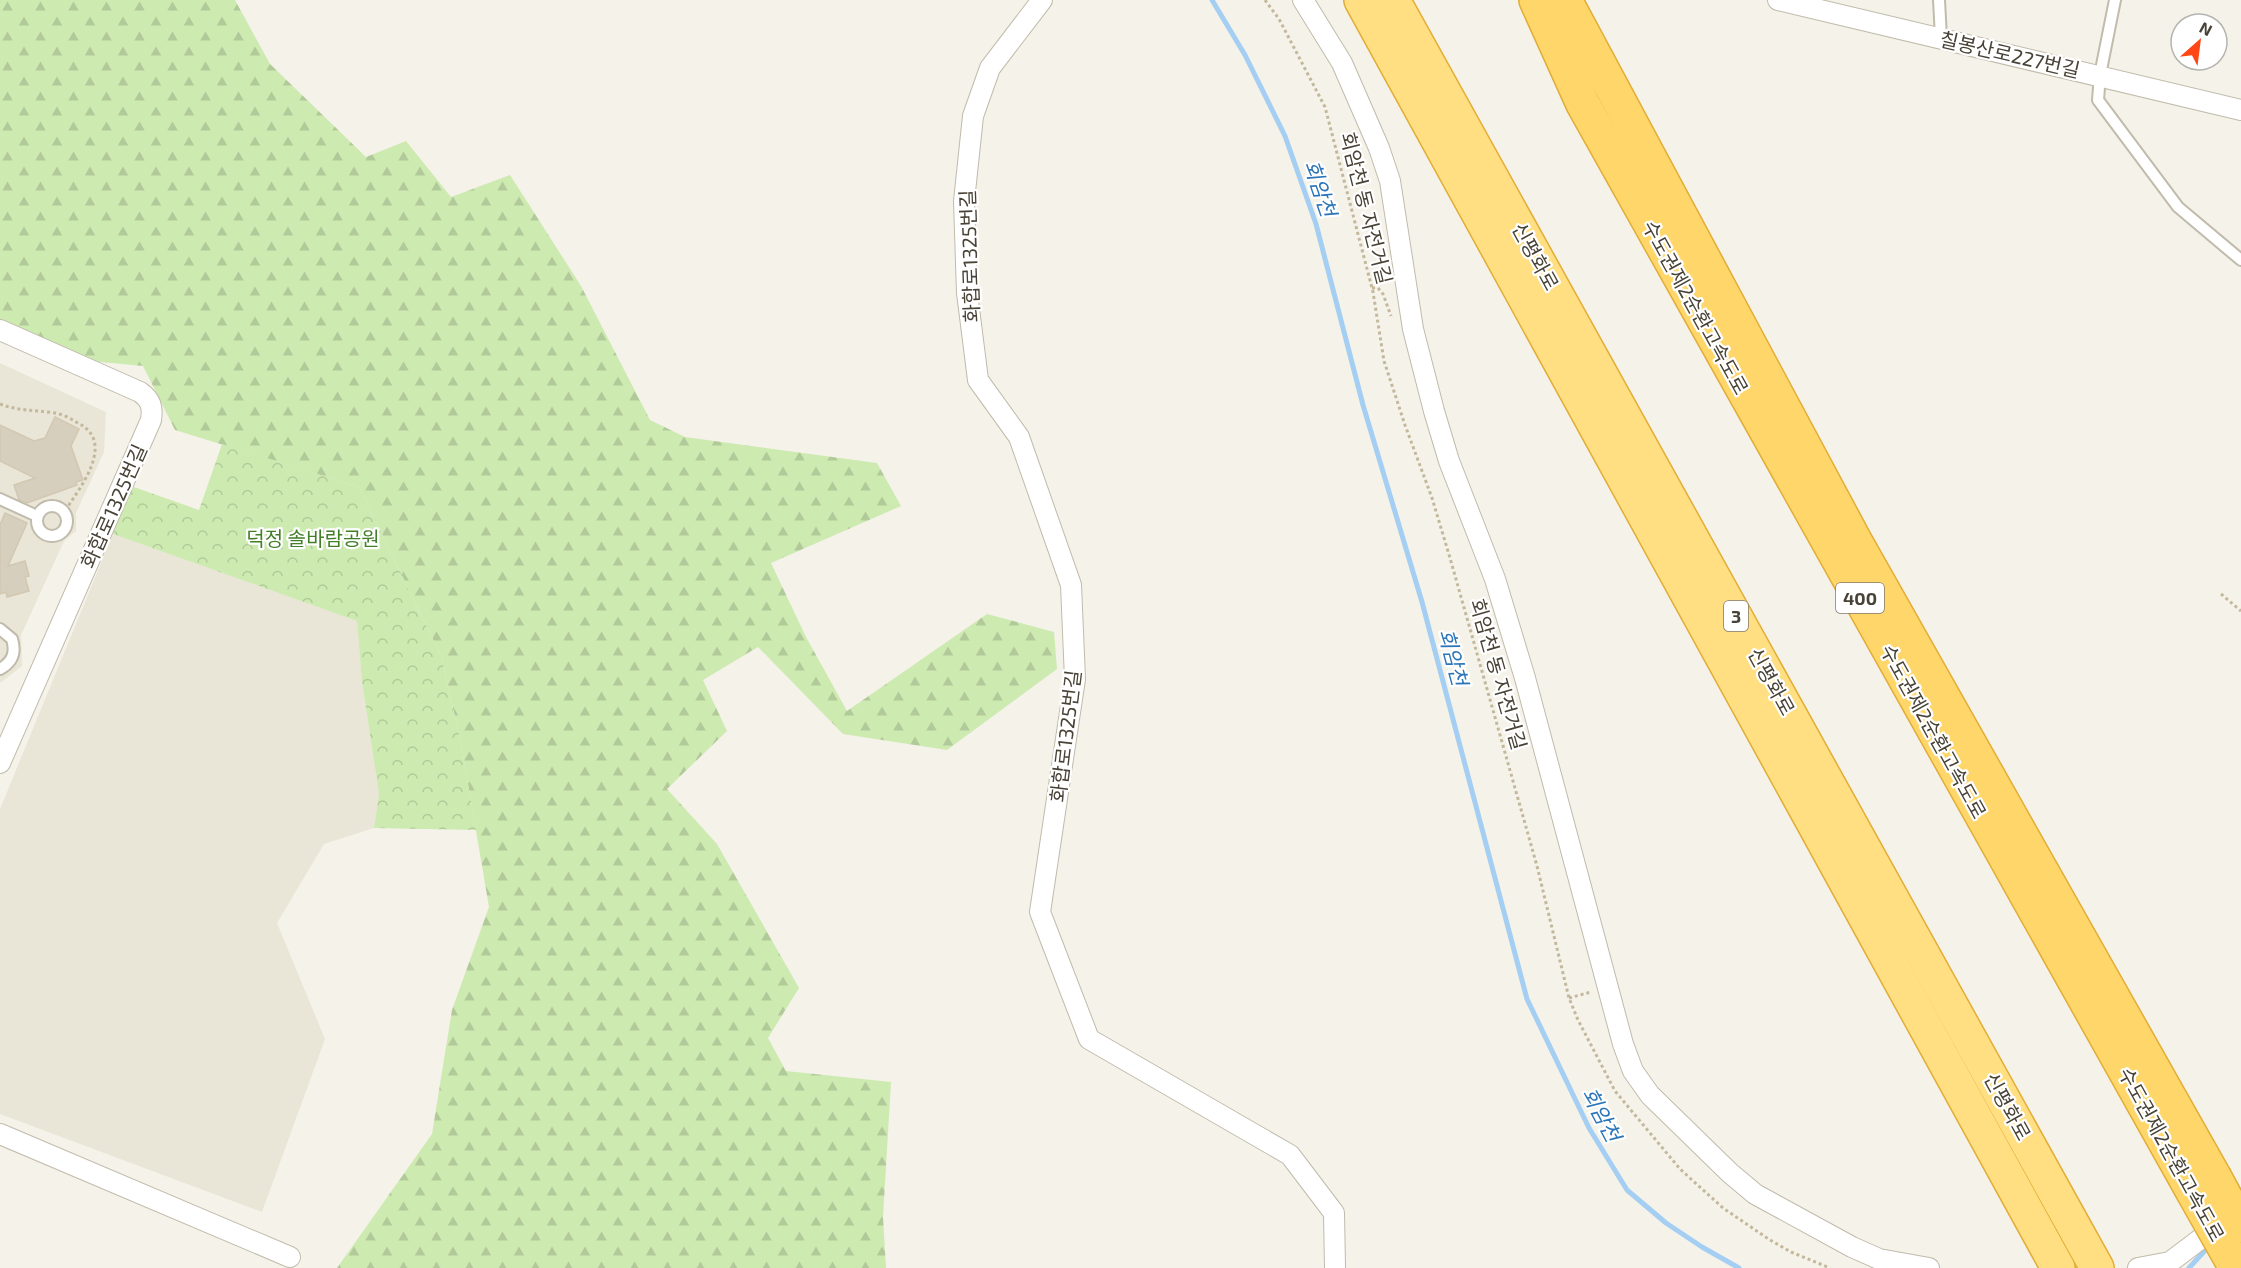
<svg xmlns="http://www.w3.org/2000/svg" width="2241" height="1268" viewBox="0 0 2241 1268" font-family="'Exo 2','Noto Sans KR',sans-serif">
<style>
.residential{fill:#e9e5d7}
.forest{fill:url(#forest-firs)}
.park{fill:url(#park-crowns)}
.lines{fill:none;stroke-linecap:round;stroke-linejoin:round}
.stream{stroke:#a5cef3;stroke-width:5}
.building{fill:#d7cfbe;stroke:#d2c7b1;stroke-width:1.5}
.service-casing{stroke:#c1bbab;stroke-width:14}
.minor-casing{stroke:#c1bbab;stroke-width:22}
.trunk-casing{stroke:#e2ad36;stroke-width:36}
.motorway-casing{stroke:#e2ad36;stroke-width:36}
.path{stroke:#c3b89c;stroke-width:3;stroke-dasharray:3 3;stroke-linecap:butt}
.service{stroke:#fff;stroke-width:10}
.minor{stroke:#fff;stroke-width:20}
.trunk{stroke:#ffdf81;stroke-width:33}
.motorway{stroke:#ffd66a;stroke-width:33}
.motorway-bridge-casing{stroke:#e2ad36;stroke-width:36;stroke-linecap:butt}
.motorway-bridge{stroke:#ffd66a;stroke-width:33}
.labels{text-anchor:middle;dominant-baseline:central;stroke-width:4.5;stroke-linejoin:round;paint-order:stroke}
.shield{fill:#fff;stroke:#807b73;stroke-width:1.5}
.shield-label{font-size:18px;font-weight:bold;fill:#494337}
.street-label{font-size:20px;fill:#494337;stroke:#fff}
.park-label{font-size:20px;fill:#437e28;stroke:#fff}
.water-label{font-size:21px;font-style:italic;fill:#2c75b9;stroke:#fff}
</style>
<defs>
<pattern id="forest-firs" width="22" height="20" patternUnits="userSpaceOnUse" patternTransform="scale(1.5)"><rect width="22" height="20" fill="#cdeab1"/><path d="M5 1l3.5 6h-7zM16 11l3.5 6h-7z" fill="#b2ca99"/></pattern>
<pattern id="park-crowns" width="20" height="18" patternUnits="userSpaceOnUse" patternTransform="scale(1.5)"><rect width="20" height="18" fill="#cdeab1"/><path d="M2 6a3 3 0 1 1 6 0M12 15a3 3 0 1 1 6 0" fill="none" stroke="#b2ca99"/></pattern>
</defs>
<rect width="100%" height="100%" fill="#f5f2e9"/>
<g class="residential">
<polygon points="0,363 106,412 104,452 76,513 76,531 64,541 21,635 22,666 0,683"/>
<polygon points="113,534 357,621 362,682 379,794 374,828 324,844 277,923 325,1039 262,1212 0,1114 0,809"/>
</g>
<polygon class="forest" points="0,0 235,0 270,64 366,157 406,141 451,197 510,175 581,286 650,420 685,437 877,463 901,506 771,563 806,637 847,711 987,614 1054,632 1057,669 947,750 843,734 758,647 703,680 727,731 667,789 717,844 799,988 768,1038 786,1071 891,1082 883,1217 886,1268 337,1268 432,1134 452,1010 489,907 461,743 441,656 359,487 175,430 143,366 91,361 0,322"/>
<polygon class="park" points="222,444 359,487 441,656 461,743 476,830 374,828 379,794 362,682 357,621 113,534 131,486 199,510"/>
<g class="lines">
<g class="stream">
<polyline points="1212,0 1245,55 1285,136 1316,224 1363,405 1422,602 1527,999 1589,1128 1627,1190 1666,1223 1702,1247 1739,1268"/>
<polyline points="2189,1268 2210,1245"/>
</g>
</g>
<g class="building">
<polygon points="55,417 79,429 71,446 83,480 76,482 77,485 27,503 19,500 14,485 35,478 0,461 0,425 34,441 45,438"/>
<polygon points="5,513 27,523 8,566 25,561 29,576 25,577 29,591 7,597 6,592 0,594 0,525"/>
</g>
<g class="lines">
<defs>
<g id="service">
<polyline points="1939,0 1941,38"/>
<polyline points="2115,0 2100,75 2098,100 2178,207 2241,260"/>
<polyline points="0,499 37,516"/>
<circle cx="52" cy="521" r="15"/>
<path d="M0,629L12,639C16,652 13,662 0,669"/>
</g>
<g id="minor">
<polyline points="1042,0 990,68 973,116 964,201 967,293 978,380 1019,437 1071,585 1075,679 1040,912 1089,1039 1290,1155 1334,1213 1335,1268"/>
<polyline points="1303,0 1342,63 1379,148 1390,181 1413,329 1434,411 1449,461 1495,579 1525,678 1623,1044 1633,1071 1650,1095 1730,1173 1755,1194 1852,1247 1879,1259 1929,1268"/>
<polyline points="1778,0 2241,110"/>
<path d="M0,330L140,392C151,400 153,407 151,420L0,763"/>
<polyline points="0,1134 290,1257"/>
<polyline points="2138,1268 2170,1262 2207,1234 2220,1222"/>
</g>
<g id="trunk">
<polyline points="1361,0 2058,1268"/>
<polyline points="1393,0 2097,1268"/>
</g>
<g id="motorway">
<polyline points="1536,0 1583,104 2193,1192"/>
<polyline points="1565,0 1854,539 2214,1176"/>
</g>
</defs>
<use href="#service" class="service-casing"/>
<use href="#minor" class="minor-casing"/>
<use href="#trunk" class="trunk-casing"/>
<use href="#motorway" class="motorway-casing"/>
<g class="path">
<polyline points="1265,0 1279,19 1325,107 1373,292 1384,361 1405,425 1432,498 1450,558 1537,866 1569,998 1578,1020 1615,1091 1680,1169 1723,1208 1770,1240 1791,1252 1830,1268"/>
<polyline points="1372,288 1378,288 1383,294 1391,316"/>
<path d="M0,404C18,411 36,410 55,413C62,414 70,418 76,422C118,441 80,488 64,512"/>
<polyline points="2221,594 2241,611"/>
<polyline points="1569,998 1591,992"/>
</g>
<use href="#service" class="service"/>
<use href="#minor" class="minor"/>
<use href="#trunk" class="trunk"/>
<use href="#motorway" class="motorway"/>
<defs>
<g id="motorway-bridge">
<polyline points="2214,1176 2241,1226"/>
<polyline points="2193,1192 2236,1268"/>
</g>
</defs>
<use href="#motorway-bridge" class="motorway-bridge-casing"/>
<use href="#motorway-bridge" class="motorway-bridge"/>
</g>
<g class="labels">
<g class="shield">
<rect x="1836" y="583" width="48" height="30" rx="4.5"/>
<rect x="1724" y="601" width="24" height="30" rx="4.5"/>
</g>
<g class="shield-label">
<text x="1860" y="598">400</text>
<text x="1736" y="616">3</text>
</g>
<g class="street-label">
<text transform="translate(2010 54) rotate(13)">칠봉산로227번길</text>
<text transform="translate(1367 208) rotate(76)">회암천 동 자전거길</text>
<text transform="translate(969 256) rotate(-92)">화합로1325번길</text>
<text transform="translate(1536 256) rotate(61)">신평화로</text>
<text transform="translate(1696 307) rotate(61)">수도권제2순환고속도로</text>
<text transform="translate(113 506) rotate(-66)">화합로1325번길</text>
<text transform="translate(1499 674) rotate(74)">회암천 동 자전거길</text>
<text transform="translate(1772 681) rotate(61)">신평화로</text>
<text transform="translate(1934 731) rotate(61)">수도권제2순환고속도로</text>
<text transform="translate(1065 736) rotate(-83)">화합로1325번길</text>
<text transform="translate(2008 1106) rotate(61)">신평화로</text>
<text transform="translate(2172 1154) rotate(61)">수도권제2순환고속도로</text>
</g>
<g class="park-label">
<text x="313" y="538">덕정 솔바람공원</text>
</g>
<g class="water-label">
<text transform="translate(1321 188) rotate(71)">회암천</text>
<text transform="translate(1454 657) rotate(75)">회암천</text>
<text transform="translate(1602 1114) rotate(62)">회암천</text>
</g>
</g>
<g transform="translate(2199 42) rotate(28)"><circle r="28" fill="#ffffff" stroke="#b6b4af" stroke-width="1.5"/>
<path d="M0-4.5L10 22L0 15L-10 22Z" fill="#ff4716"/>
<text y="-9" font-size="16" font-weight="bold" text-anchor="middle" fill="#494337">N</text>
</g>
</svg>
